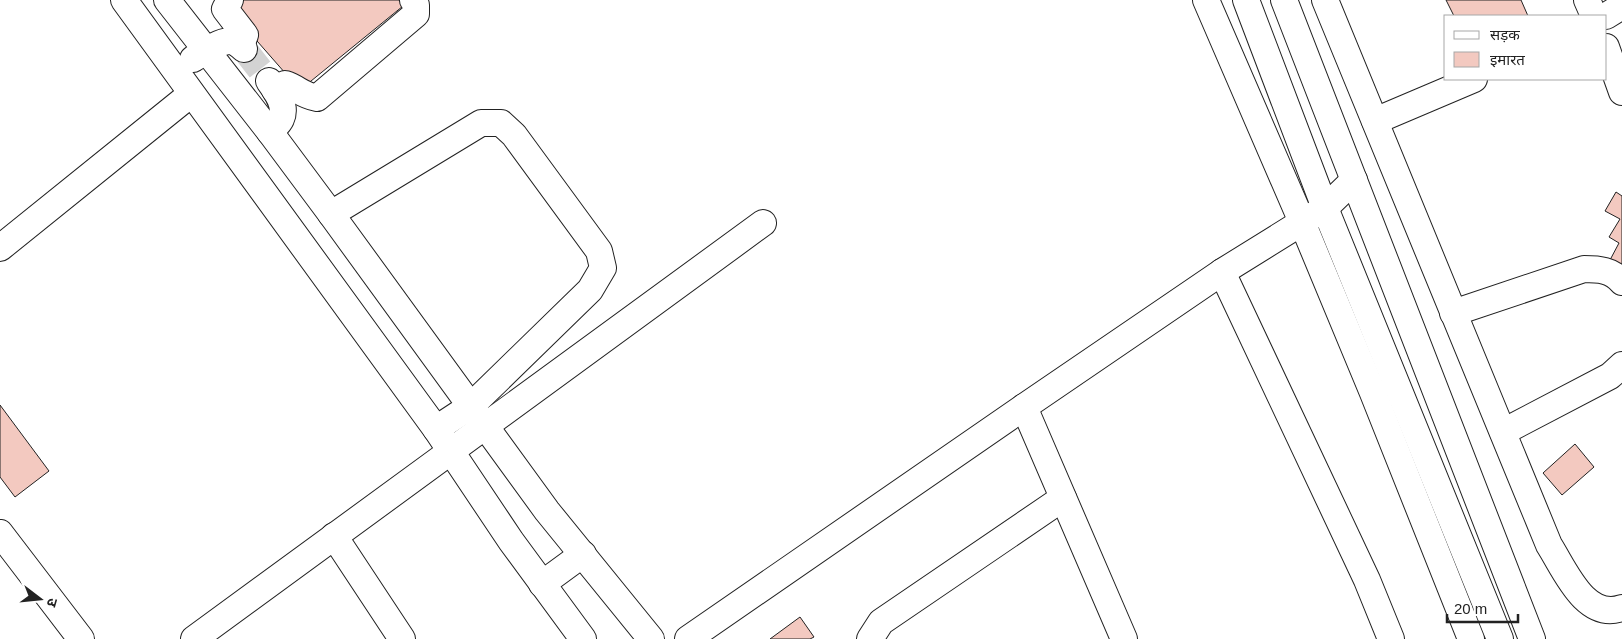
<svg xmlns="http://www.w3.org/2000/svg" width="1622" height="639" viewBox="0 0 1622 639" font-family="Arial,'Noto Sans Devanagari',sans-serif">
<style>
.building{fill:#f3c9c0;stroke:#222}
.lines{fill:none;stroke-linecap:round;stroke-linejoin:round}
.minor-tunnel{stroke:#d3d3d3;stroke-width:26;stroke-dasharray:26 13;stroke-linecap:butt}
.minor-casing{stroke:#222;stroke-width:28}
.minor{stroke:#fff;stroke-width:26}
</style>
<rect width="100%" height="100%" fill="#fff"/>
<g class="building">
<polygon points="241,0 399,0 403,6 300,90 229,9"/>
<polygon points="1446,0 1521,0 1528,16 1454,16"/>
<polygon points="1616,192 1622,196 1622,267 1610,260 1619,243 1609,237 1620,219 1605,211"/>
<polygon points="0,405 49,471 15,497 0,477"/>
<polygon points="1575,444 1594,467 1562,495 1543,473"/>
<polygon points="800,617 814,637 810,639 770,639"/>
</g>
<g class="lines">
<polyline class="minor-tunnel" points="244,49 269,81"/>
<defs>
<g id="minor">
<polyline points="124,0 436,429 511,541 583,639"/>
<polyline points="167,0 270,132 331,214 547,511 651,639"/>
<polyline points="230,0 225,9 245,35 243,40 237,43"/>
<polyline points="1206,0 1302,222 1373,393 1471,639"/>
<polyline points="1246,0 1325,208 1500,639"/>
<polyline points="1284,0 1532,639"/>
<path d="M1325,0L1549,545C1565,570 1585,621 1622,608"/>
<polyline points="1587,0 1594,16"/>
<polyline points="1606,16 1622,6"/>
<polyline points="1606,47 1622,92"/>
<path d="M193,59C202,53 219,41 230,41C236,41 240,46 244,49"/>
<path d="M269,81C277,92 287,106 281,119C279,124 273,128 270,132"/>
<path d="M275,90L285,84C298,88 301,95 317,98L416,14V5L413,0"/>
<polyline points="1375,121 1474,79"/>
<polyline points="331,214 481,123 501,123 514,135 599,251 603,268 590,290 471,406 436,429"/>
<polyline points="0,248 191,94"/>
<polyline points="1222,272 1367,580 1391,639"/>
<path d="M1453,313L1584,269C1599,269 1612,270 1622,282"/>
<polyline points="1024,407 1124,639"/>
<polyline points="1503,432 1610,376 1622,365"/>
<polyline points="0,533 81,639"/>
<polyline points="334,536 402,639"/>
<polyline points="542,584 583,554"/>
<polyline points="194,639 763,223"/>
<polyline points="688,639 1024,407 1222,272 1325,208 1354,180"/>
<polyline points="870,639 881,622 1063,498"/>
</g>
</defs>
<use href="#minor" class="minor-casing"/>
<use href="#minor" class="minor"/>
</g>
<rect x="1444" y="15" width="162" height="65" fill="#ffffff" stroke="#a7a7a7"/>
<rect x="1454" y="31" width="25" height="8" fill="#ffffff" stroke="#a7a7a7"/>
<text x="1490" y="40" font-size="15" fill="#222222">सड़क</text>
<rect x="1454" y="52" width="25" height="15" fill="#f3c9c0" stroke="#a7a7a7"/>
<text x="1490" y="65" font-size="15" fill="#222222">इमारत</text>
<g transform="translate(40 599) rotate(106)" stroke="#ffffff" stroke-width="4" paint-order="stroke">
<path d="M0-4L9 19L0 12L-9 19Z" fill="#222222"/>
<text y="-8" font-size="14" font-weight="bold" text-anchor="middle" fill="#222222">उ</text>
</g>
<path d="M1447 614v8h71v-8" fill="none" stroke="#222222" stroke-width="2.5"/>
<text x="1454" y="614" font-size="15" fill="#222222" stroke="#ffffff" stroke-width="4" paint-order="stroke">20 m</text>
</svg>
